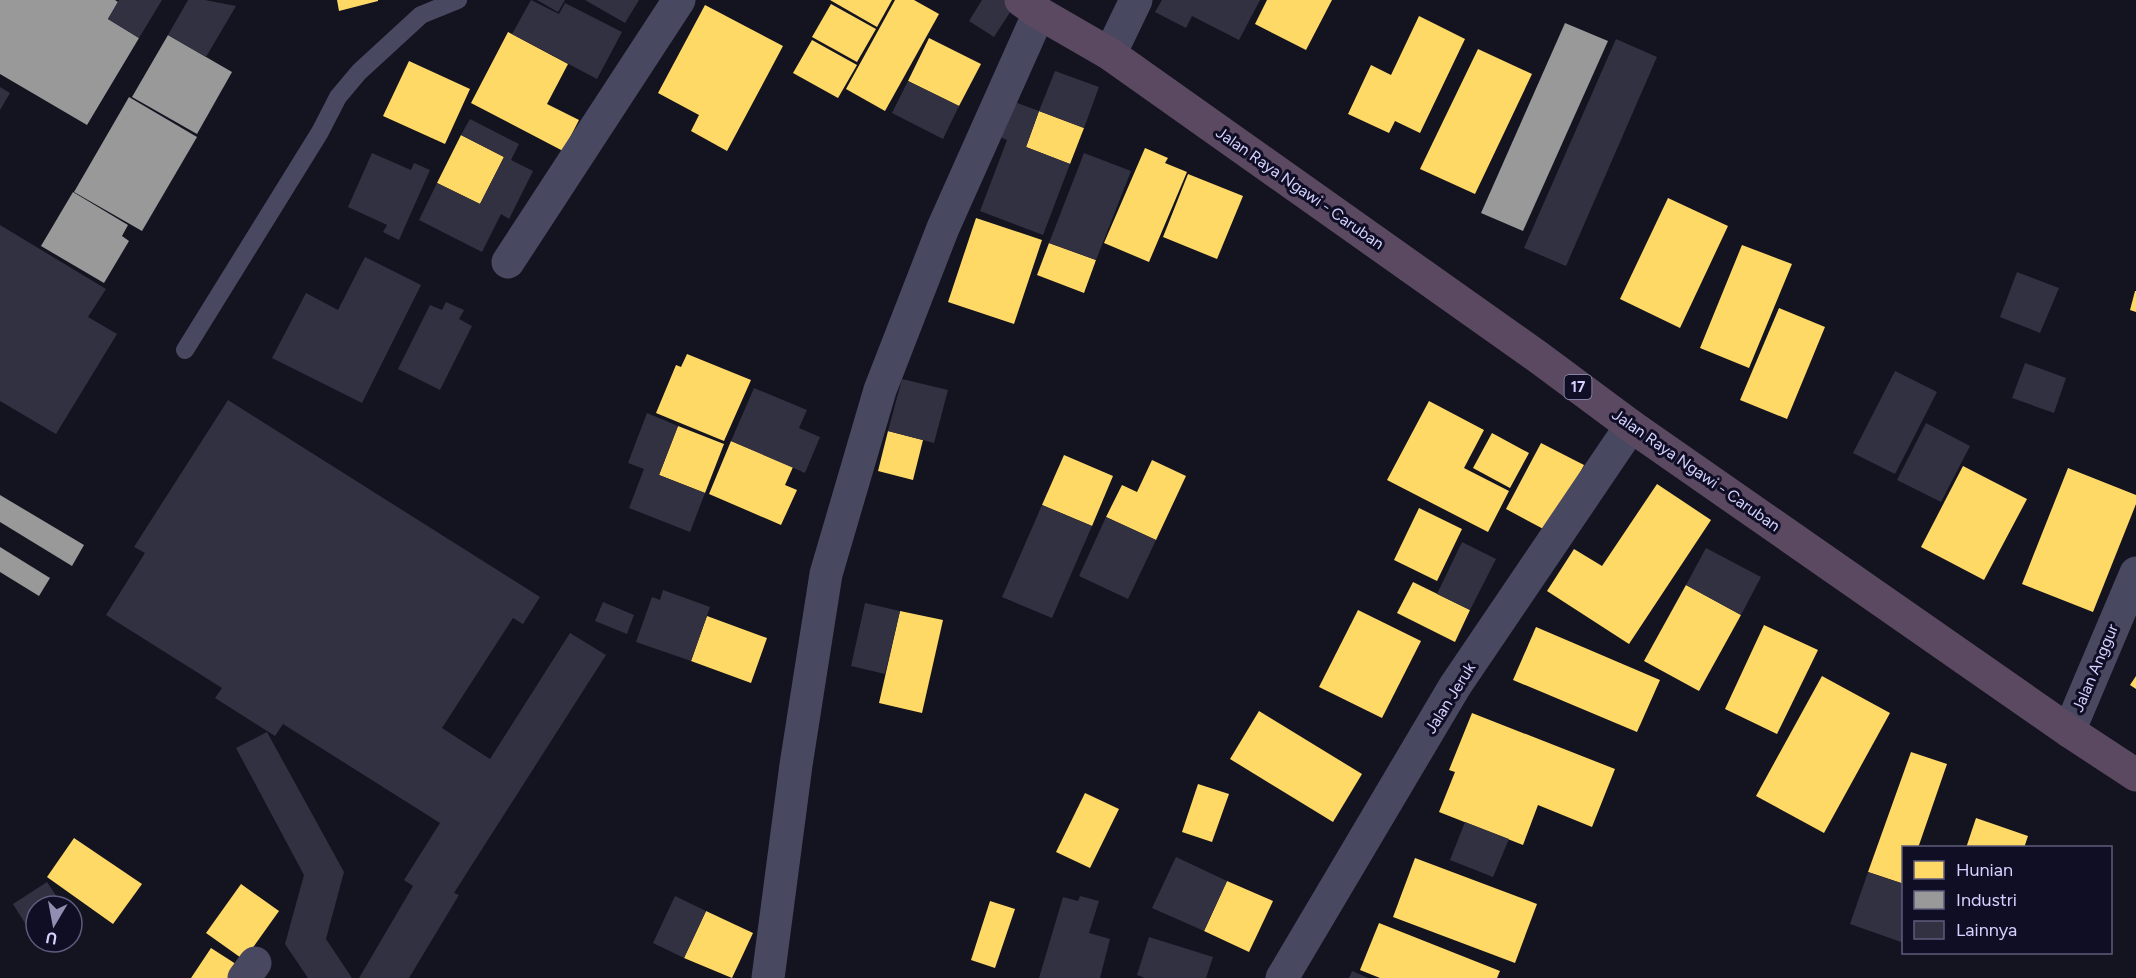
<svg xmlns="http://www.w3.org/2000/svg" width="2136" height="978" viewBox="0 0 2136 978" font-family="Figtree,sans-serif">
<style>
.homes{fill:#ffd966}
.industry{fill:#999}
.building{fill:#323142}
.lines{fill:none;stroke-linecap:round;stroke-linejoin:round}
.lane{stroke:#484961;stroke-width:18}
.street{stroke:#484961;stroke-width:33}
.highway{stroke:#5a4961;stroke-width:33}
.labels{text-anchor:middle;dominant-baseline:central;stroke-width:6;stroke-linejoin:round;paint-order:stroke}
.shield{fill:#100e25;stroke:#9997be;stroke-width:1.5}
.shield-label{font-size:15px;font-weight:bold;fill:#d4d2ff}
.street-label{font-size:16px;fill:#d4d2ff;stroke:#100e25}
</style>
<rect width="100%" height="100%" fill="#141320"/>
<g class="homes">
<polygon points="337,0 378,0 378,1 339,11"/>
<polygon points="830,0 892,0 877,27"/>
<polygon points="895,0 914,0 939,14 885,111 846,89"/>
<polygon points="1267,0 1332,0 1306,50 1255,24"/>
<polygon points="831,4 876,29 857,62 812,37"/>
<polygon points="705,5 783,46 727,151 691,131 699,115 658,93"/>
<polygon points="1419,16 1465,39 1420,133 1395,121 1389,133 1348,114 1371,65 1391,75"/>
<polygon points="508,32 568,64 547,104 579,120 563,151 471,103"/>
<polygon points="929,38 981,64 959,106 908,81"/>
<polygon points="812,40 857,65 838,98 793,73"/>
<polygon points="1478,49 1532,74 1475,194 1420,169"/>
<polygon points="409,61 470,89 445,144 383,116"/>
<polygon points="1039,111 1084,128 1070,164 1026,147"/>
<polygon points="461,135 504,157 480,204 437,183"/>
<polygon points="1145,148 1168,158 1165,163 1187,172 1149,262 1104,243"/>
<polygon points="1188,174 1243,196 1217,259 1163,237"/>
<polygon points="1668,198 1728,226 1680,328 1620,299"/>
<polygon points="976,218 1042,240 1014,324 948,302"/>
<polygon points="1049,243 1096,260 1084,293 1037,275"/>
<polygon points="1742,245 1792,264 1749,368 1700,348"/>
<polygon points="2135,291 2136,291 2136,312 2130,310"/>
<polygon points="1779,308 1825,327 1787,419 1740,400"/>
<polygon points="687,354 751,380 724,441 656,413 676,365 681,367"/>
<polygon points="1429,401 1484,430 1464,468 1509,491 1488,532 1387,480"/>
<polygon points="678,426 724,444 705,493 659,475"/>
<polygon points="888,431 923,440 913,480 878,471"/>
<polygon points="1492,433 1529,453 1510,488 1473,468"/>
<polygon points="731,441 793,467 785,485 797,490 781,525 709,494"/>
<polygon points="1541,443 1584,465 1549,532 1506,509"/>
<polygon points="1064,455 1113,476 1092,526 1042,505"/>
<polygon points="1152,460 1186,476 1156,540 1106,517 1122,485 1137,492"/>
<polygon points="1963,466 2027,499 1984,580 1921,547"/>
<polygon points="2068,468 2136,495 2136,504 2093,612 2022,584"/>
<polygon points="1657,484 1711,520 1629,644 1547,591 1574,549 1602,566"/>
<polygon points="1419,508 1462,529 1437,581 1394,560"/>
<polygon points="1413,582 1470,610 1455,642 1397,613"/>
<polygon points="1686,585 1741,615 1699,691 1644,661"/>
<polygon points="1358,610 1421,641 1382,718 1319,687"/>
<polygon points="900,611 943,620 922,713 879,703"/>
<polygon points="707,616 767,638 751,683 691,661"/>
<polygon points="1764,625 1818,650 1777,734 1725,709"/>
<polygon points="1536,627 1660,680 1637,732 1513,680"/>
<polygon points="1822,676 1890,713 1824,833 1756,796"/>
<polygon points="2136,676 2136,689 2130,685"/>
<polygon points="1259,711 1362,774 1333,822 1230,759"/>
<polygon points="1472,713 1615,769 1592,827 1538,805 1523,845 1439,812 1455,772 1449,770"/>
<polygon points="1911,752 1947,764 1918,848 1904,848 1904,884 1868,872"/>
<polygon points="1198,784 1229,794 1212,842 1182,832"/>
<polygon points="1085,793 1119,809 1090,868 1056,852"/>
<polygon points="1976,818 2028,836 2024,848 1966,848"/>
<polygon points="74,838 142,884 113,924 47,877"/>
<polygon points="1415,858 1537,904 1515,963 1393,917"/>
<polygon points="1227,881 1273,901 1249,952 1204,931"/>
<polygon points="241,884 279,911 244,960 206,933"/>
<polygon points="990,901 1015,909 995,968 971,960"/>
<polygon points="706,911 753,933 732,978 684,958"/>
<polygon points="1379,923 1500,971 1497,978 1380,978 1360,970"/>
<polygon points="211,948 239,966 231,978 191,978"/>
</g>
<g class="industry">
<polygon points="0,0 115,0 118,2 108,19 139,38 87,125 0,74"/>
<polygon points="1565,23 1608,41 1523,231 1481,213"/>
<polygon points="168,35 232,72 197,134 132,97"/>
<polygon points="129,97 197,137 142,231 74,192"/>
<polygon points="73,192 128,225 122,236 129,241 104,283 41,246"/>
<polygon points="0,495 84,545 72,566 0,522"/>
<polygon points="0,547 50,578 39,596 0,572"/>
</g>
<g class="building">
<polygon points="119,0 162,0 139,38 108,19"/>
<polygon points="188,0 205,0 236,6 206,57 168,35"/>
<polygon points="531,0 559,14 565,3 622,32 597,79 512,34"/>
<polygon points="537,0 565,0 558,12"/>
<polygon points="585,0 639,0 625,23"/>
<polygon points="982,0 1012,0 1016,3 994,37 969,21"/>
<polygon points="1162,0 1260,0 1239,40 1192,16 1186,28 1155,12"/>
<polygon points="1616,39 1657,57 1566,266 1524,248"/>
<polygon points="1055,71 1099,87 1084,128 1039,111"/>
<polygon points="908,81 959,106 943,139 892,113"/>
<polygon points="0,87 10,93 0,110"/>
<polygon points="1009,100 1039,111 1026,147 1070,164 1043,235 980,211 1007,140 995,135"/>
<polygon points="470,119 519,144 511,160 533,171 509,219 501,214 482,252 419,220 437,183 480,204 504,157 461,135"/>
<polygon points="372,153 411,170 414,163 430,170 399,240 383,232 387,225 348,207"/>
<polygon points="1084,153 1131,171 1096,260 1049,243"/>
<polygon points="0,225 106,289 88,317 117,334 56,434 0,401"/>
<polygon points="365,257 421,285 362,403 272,358 306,293 338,310"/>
<polygon points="2017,272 2059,288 2040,333 2000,317"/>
<polygon points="446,302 464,310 459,319 472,326 440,390 398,369 430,305 442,310"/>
<polygon points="2025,363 2066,378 2054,413 2012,398"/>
<polygon points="1895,371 1937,392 1895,474 1853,453"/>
<polygon points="902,379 948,390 934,443 888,431"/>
<polygon points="754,388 807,410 799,428 820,437 805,473 731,441"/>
<polygon points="228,400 540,597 523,624 513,618 442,728 490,759 570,633 606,655 454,893 459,895 409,978 359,978 413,886 404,880 440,823 283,724 275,736 215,698 222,688 106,615 145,553 134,547"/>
<polygon points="647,413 678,426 659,475 705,493 690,532 629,508 644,469 628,463"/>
<polygon points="1926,423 1970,446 1941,502 1897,480"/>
<polygon points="1042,505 1092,526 1052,618 1002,597"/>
<polygon points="1106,517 1156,540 1128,599 1079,576"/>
<polygon points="1462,542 1496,559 1470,610 1437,594"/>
<polygon points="1706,548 1761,577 1741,615 1686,585"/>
<polygon points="663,590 710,607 691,661 636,642 652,597 660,600"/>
<polygon points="603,602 634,615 627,634 595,621"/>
<polygon points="865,603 900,611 885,674 851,666"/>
<polygon points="267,732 344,872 326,939 352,978 308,978 285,944 304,875 236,748"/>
<polygon points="1465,822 1509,839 1493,877 1450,860"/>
<polygon points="1176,857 1227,881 1204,931 1152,908"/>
<polygon points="1868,872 1904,884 1904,943 1850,924"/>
<polygon points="47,882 63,906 36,906 36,934 33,936 13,904"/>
<polygon points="675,896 706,911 684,958 653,943"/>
<polygon points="1080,896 1099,901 1089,933 1110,939 1100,978 1039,978 1063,897 1078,901"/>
<polygon points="1149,937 1213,957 1206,978 1145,978 1137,975"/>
<polygon points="1352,971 1368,978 1349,978"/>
</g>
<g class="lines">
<polyline class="lane" points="185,350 320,132 338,97 359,72 421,15 458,0"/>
<g class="street">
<polyline points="1110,54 1136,0"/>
<polyline points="508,262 679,0"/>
<polyline points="2069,731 2136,573"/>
<polyline points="244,978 255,963"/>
<polyline points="768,978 796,765 826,574 880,390 943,228 1039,13"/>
<polyline points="1282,978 1455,686 1631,426"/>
</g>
<polyline class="highway" points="1021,0 1039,13 1110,54 1538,357 1631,426 2069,731 2136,775"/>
</g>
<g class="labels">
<rect class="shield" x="1564.5" y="375" width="27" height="24" rx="4.5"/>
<g class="shield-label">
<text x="1578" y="387">17</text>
</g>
<g class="street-label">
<text transform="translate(1300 188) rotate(35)">Jalan Raya Ngawi - Caruban</text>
<text transform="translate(1696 470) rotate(35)">Jalan Raya Ngawi - Caruban</text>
<text transform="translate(2095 668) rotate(-67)">Jalan Anggur</text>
<text transform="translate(1450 698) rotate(-58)">Jalan Jeruk</text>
</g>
</g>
<rect x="1902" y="846" width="210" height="108" fill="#100e25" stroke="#5e5c7c" stroke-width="1.5"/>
<rect x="1914" y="861" width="30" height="18" fill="#ffd966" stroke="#5e5c7c" stroke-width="1.5"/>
<text x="1956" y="876" font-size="18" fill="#d4d2ff">Hunian</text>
<rect x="1914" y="891" width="30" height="18" fill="#999999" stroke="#5e5c7c" stroke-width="1.5"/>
<text x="1956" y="906" font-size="18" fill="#d4d2ff">Industri</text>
<rect x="1914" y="921" width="30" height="18" fill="#323142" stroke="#5e5c7c" stroke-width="1.5"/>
<text x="1956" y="936" font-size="18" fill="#d4d2ff">Lainnya</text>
<g transform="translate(54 924) rotate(190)"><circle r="28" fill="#100e25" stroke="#5e5c7c" stroke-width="1.5"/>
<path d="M0-4.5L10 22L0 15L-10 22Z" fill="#918fb1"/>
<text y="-9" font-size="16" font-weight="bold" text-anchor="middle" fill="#d4d2ff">U</text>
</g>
</svg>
